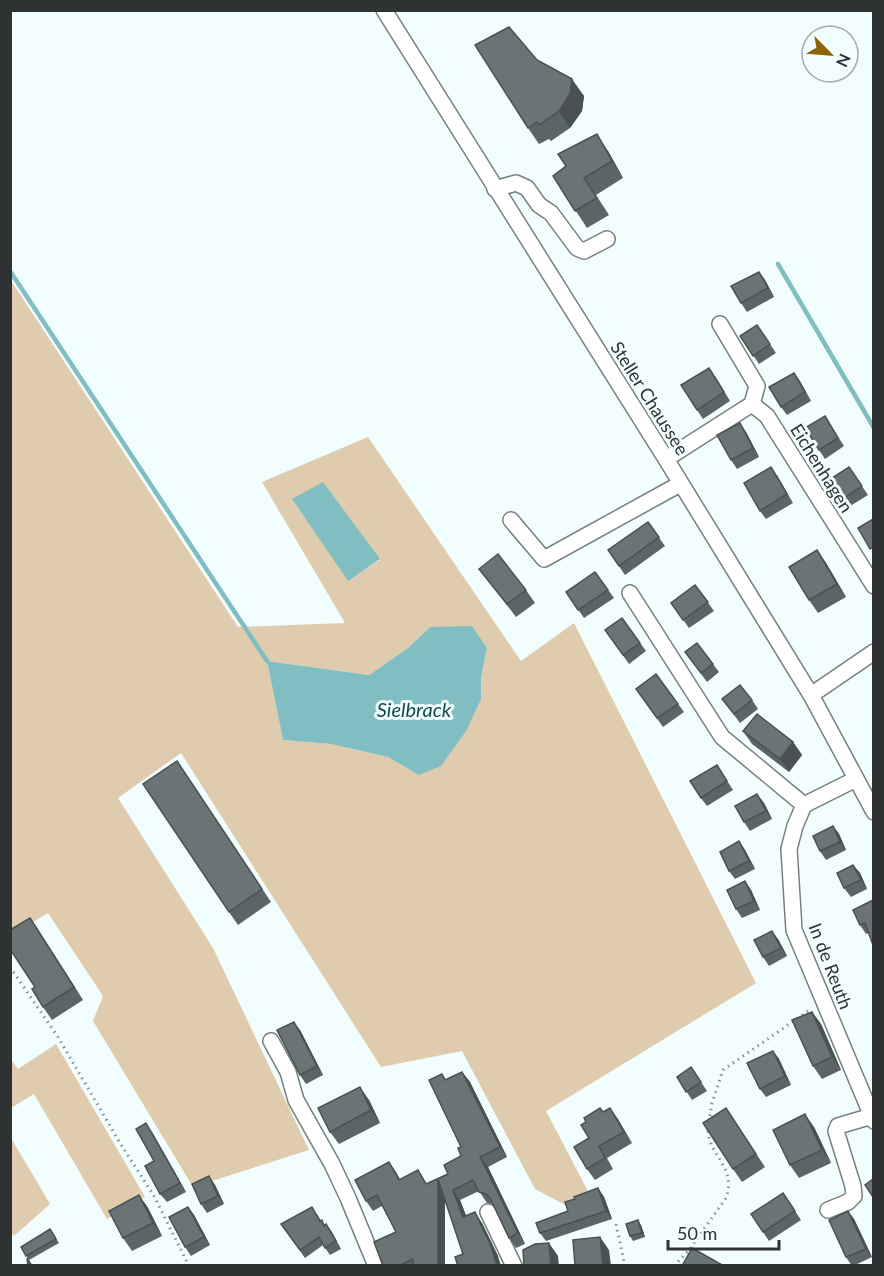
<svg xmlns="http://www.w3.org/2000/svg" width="884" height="1276" viewBox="0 0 884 1276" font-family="Lato,sans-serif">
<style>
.green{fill:#dfcbad;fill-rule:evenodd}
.water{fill:#81bec2}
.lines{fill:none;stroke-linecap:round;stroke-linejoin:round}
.stream{stroke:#81bec2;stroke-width:4.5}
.minor-casing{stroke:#778081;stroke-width:18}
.path{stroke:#888f90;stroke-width:3;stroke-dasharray:1.5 4.5;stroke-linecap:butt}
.minor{stroke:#fff;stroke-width:15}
.wall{fill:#5c6465}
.shaded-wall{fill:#4b5152}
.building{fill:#6b7475;stroke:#4b5152;stroke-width:1.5}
.labels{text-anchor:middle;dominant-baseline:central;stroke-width:6;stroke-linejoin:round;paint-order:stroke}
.street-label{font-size:18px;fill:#2e3233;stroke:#f2fdfd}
.water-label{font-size:20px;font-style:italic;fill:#134a4e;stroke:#f2fdfd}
</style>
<rect width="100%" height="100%" fill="#f2fdfd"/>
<g class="green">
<path d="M10,279L238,627L345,623L262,482L368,437L521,661L574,623L756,983L546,1111L590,1195L569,1207L535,1189L462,1051L381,1067L181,753L118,798L213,948L309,1150L193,1187L93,1021L103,996L48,913L11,936ZM292,499L380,559V560L348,580ZM430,627L487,648L481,678V699L419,774L388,757L331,744L283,740L267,661L369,675L408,648Z"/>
<polygon points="56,1044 145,1197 107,1219 34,1094 11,1108 10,1058 18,1069"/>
<polygon points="11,1138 50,1204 14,1236 10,1231"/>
</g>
<g class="water">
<polygon points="323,482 380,559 348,581 292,499"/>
<polygon points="472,626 487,648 481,678 481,699 466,731 441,766 419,775 388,757 331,744 283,740 267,661 369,675 408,648 430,627"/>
</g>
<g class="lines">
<g class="stream">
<polyline points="778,264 874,428"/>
<polyline points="10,271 267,661"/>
</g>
<defs>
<g id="minor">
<polyline points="384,10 666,459 811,695 874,812"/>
<polyline points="495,189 516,183 527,188 539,205 551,213 577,248 584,251 607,239"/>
<polyline points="752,404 767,416 874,586"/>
<polyline points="666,459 752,404 757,386 720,324"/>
<polyline points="511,520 544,559 680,484"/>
<polyline points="630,593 722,737 804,805"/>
<polyline points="811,695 874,652"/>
<polyline points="856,779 804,805 795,826 789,849 794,930 874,1121"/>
<polyline points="271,1041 288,1072 296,1100 332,1164 348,1198 376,1266"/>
<polyline points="828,1210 848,1202 854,1196 853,1186 836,1131 838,1126 872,1116"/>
<polyline points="488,1212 514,1266"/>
</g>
</defs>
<use href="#minor" class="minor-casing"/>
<g class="path">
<polyline points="10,967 58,1037 120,1143 154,1196 189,1266"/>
<polyline points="709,1122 712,1103 723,1070 811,1009"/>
<polyline points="616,1224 625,1266"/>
<path d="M674,1266L689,1250L726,1198C737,1166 708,1156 708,1129"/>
</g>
<use href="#minor" class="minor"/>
</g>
<g class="wall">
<polygon points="537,60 584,96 582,111 570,128 551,141 549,139 539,144 528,128"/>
<polygon points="608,151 623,178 596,195 609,215 587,228 553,176"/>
<polygon points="759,272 765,280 774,297 747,312 741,303"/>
<polygon points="757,325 776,353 759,364 740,336"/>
<polygon points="794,373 811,401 787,415 781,407"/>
<polygon points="715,376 730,401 703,419 697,410"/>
<polygon points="825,416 844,446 825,459 819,450"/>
<polygon points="746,432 759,457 737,469 731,460"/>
<polygon points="777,475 793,503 766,519 760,511"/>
<polygon points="855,476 868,495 847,508 841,500"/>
<polygon points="648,522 665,546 625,575 608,550"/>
<polygon points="817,550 826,563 846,597 818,613 809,600"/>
<polygon points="479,569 526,590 535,603 516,617"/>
<polygon points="595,572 614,598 584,618 566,592"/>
<polygon points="695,585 714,611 689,628 671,603"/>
<polygon points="622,618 646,651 629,664 605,630"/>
<polygon points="697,643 719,672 707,682 685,652"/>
<polygon points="656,674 684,712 663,727 636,689"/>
<polygon points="722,699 752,700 758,709 740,723"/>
<polygon points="743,731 793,742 802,755 789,772 752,744"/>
<polygon points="177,761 271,902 238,925 229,912"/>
<polygon points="717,765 733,790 707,806 701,798"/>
<polygon points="757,794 764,803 772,819 750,831 744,822"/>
<polygon points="833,826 839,834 846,850 826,860 820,851"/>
<polygon points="739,841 745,850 755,869 735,879 729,871"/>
<polygon points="853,865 860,873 867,889 851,897 844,888"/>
<polygon points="745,881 751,890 760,910 742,918 736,909"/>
<polygon points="873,900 869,933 866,934 860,925"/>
<polygon points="30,918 83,1000 52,1020 43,1007 35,987"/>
<polygon points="778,939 787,956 769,966 763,957"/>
<polygon points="812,1012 821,1024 841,1070 822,1079 813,1066"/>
<polygon points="300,1030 323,1075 306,1084 300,1075"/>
<polygon points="773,1051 779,1059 791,1085 766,1097 760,1089"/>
<polygon points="691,1067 707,1091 692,1100 677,1077"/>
<polygon points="462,1072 470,1082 507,1157 488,1167 525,1244 516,1248 509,1238 493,1204 487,1203 479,1191 460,1200 466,1215 482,1223 498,1256 463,1254 445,1200 445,1266 383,1266 396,1232 382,1206 373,1211 366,1201 389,1162 400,1180 418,1170 427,1184 448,1174 461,1156 461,1147 442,1074 446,1080"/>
<polygon points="369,1100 380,1123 339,1144 330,1132"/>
<polygon points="610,1108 632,1143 607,1158 613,1169 595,1180 587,1169 589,1138 603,1112"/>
<polygon points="726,1108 765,1167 742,1182 733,1169"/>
<polygon points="814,1127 831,1163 799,1178 790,1165"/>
<polygon points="152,1132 186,1192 167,1202 160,1194 154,1161"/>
<polygon points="209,1176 215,1185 224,1204 207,1213 201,1204"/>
<polygon points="598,1188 604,1197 612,1219 546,1241 540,1233 568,1211 575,1199"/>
<polygon points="783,1193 801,1220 769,1241 751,1214"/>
<polygon points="139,1195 148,1208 162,1236 132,1251 123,1238"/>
<polygon points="188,1207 194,1215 210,1245 191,1256 185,1247"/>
<polygon points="848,1211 854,1219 872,1257 853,1266 852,1266 846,1257"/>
<polygon points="317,1214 321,1221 325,1225 326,1224 332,1232 341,1249 330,1255 323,1245 305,1258 281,1224"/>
<polygon points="641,1225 645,1237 633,1241 630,1236"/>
<polygon points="50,1229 59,1243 29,1260 21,1247"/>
</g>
<g class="shaded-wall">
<polygon points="572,79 584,96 582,111 570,128 559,111"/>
<polygon points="597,134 608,151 623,178 612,161"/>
<polygon points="759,272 765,280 774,297 768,288"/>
<polygon points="794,373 800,381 811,401 805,392"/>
<polygon points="740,423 746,432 759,457 753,448"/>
<polygon points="817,550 826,563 846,597 837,584"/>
<polygon points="793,742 802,755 789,772 780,759"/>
<polygon points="757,794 764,803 772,819 766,811"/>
<polygon points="833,826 839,834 846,850 840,842"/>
<polygon points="739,841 745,850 755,869 749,861"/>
<polygon points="853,865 860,873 867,889 861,880"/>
<polygon points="745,881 751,890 760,910 754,901"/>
<polygon points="30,918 39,931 83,1000 74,987"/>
<polygon points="772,931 778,939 787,956 781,948"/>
<polygon points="812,1012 821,1024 841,1070 832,1057"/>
<polygon points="294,1022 300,1030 323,1075 317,1066"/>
<polygon points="773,1051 779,1059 791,1085 785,1076"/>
<polygon points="462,1072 470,1082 507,1157 500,1147"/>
<polygon points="360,1087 369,1100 380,1123 371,1110"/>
<polygon points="610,1108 618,1119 632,1143 624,1132"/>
<polygon points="805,1114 814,1127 831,1163 822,1150"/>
<polygon points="146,1123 152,1132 186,1192 180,1183"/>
<polygon points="480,1157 488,1167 525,1244 518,1233"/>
<polygon points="389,1162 396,1172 406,1190 399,1180"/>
<polygon points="209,1176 215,1185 224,1204 218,1196"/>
<polygon points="438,1179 445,1190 445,1266 438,1266"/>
<polygon points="598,1188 604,1197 612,1219 606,1211"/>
<polygon points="453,1190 460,1200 470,1227 463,1217"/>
<polygon points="139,1195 148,1208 162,1236 153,1223"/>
<polygon points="188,1207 194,1215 210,1245 204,1237"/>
<polygon points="848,1211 854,1219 872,1257 866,1249"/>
<polygon points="475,1212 482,1223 498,1256 501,1266 497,1266"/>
<polygon points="638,1220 641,1225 645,1237 642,1233"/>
<polygon points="600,1237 609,1250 611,1266 603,1266"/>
<polygon points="549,1243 558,1256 559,1266 551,1266"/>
</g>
<g class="building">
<polygon points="509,27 537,60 572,79 570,94 559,111 539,125 537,122 528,128 475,45"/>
<polygon points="597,134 612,161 584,178 597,198 575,211 553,176 566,166 558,154"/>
<polygon points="759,272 768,288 741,303 731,286"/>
<polygon points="757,325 770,344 753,356 740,336"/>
<polygon points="709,368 724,392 697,410 681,385"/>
<polygon points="794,373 805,392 781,407 769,387"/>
<polygon points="825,416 838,438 819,450 805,428"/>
<polygon points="740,423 753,448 731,460 717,435"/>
<polygon points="771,467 787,494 760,511 744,483"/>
<polygon points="849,467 862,486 841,500 829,480"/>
<polygon points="873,519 873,547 870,549 858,528"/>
<polygon points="648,522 659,537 619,566 608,550"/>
<polygon points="817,550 837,584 809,600 789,567"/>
<polygon points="498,554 526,590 507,604 479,569"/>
<polygon points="595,572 608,590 578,610 566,592"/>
<polygon points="695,585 708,602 683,620 671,603"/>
<polygon points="622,618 640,643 623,655 605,630"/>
<polygon points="697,643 713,664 701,673 685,652"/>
<polygon points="656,674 678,704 657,718 636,689"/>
<polygon points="740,685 752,700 734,714 722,699"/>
<polygon points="757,714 793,742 780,759 743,731"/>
<polygon points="177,761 262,889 229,912 143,784"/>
<polygon points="717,765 727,781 701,798 690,781"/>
<polygon points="757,794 766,811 744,822 735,806"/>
<polygon points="833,826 840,842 820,851 813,836"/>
<polygon points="739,841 749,861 729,871 720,852"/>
<polygon points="853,865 861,880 844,888 837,873"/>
<polygon points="745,881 754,901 736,909 727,890"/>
<polygon points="873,900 873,945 865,923 860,925 853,910"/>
<polygon points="30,918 74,987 43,1007 32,989 35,987 10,949 10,930"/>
<polygon points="772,931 781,948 763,957 754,940"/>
<polygon points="812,1012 832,1057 813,1066 792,1020"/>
<polygon points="294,1022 317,1066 300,1075 277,1030"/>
<polygon points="773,1051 785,1076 760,1089 747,1063"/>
<polygon points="691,1067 701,1082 686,1092 677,1077"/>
<polygon points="462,1072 500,1147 480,1157 518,1233 509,1238 490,1198 486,1194 479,1192 473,1180 453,1190 463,1217 475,1212 491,1246 497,1266 458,1266 455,1257 463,1254 438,1179 438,1266 413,1266 413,1259 399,1266 383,1266 374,1242 396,1232 377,1195 366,1201 355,1180 389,1162 399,1180 418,1170 426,1184 448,1174 444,1165 461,1156 458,1148 461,1147 429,1080 442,1074 445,1080"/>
<polygon points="360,1087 371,1110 330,1132 318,1108"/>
<polygon points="600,1108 603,1112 610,1108 624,1132 599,1146 605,1158 587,1169 574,1147 589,1138 581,1125 586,1122 584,1118"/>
<polygon points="726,1108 756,1154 733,1169 703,1123"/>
<polygon points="805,1114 822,1150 790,1165 773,1130"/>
<polygon points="146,1123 180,1183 160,1194 145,1166 154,1161 136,1129"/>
<polygon points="209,1176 218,1196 201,1204 192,1184"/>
<polygon points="873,1179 873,1197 865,1185"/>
<polygon points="598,1188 606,1211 540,1233 536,1223 568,1211 565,1202 575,1199 574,1197"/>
<polygon points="783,1193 795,1211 763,1232 751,1214"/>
<polygon points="139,1195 153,1223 123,1238 109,1211"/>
<polygon points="188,1207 204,1237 185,1247 169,1217"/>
<polygon points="312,1207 320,1221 322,1220 324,1226 326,1224 336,1241 325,1248 319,1237 300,1250 281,1224"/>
<polygon points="848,1211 866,1249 846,1257 829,1220"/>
<polygon points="638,1220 642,1233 630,1236 626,1224"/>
<polygon points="50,1229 56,1239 26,1256 21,1247"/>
<polygon points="600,1237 603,1266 575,1266 573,1240"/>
<polygon points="549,1243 551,1266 524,1266 523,1250 535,1244"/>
<polygon points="692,1248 724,1266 685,1266 683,1264"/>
<polygon points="27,1258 32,1266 28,1266"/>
</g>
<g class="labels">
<g class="street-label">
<text transform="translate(650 398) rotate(58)">Steller Chaussee</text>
<text transform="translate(822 468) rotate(58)">Eichenhagen</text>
<text transform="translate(831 966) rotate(69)">In de Reuth</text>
</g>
<g class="water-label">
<text x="414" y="709">Sielbrack</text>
</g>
</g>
<rect width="884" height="1276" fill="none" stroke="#2e3233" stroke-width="24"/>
<g transform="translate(830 54) rotate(115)"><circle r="28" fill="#f2fdfd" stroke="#a4acac" stroke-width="1.5"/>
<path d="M0-4.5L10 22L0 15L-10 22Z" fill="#8d6307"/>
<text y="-9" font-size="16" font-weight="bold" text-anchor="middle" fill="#2e3233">N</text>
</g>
<path d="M668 1240v9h111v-9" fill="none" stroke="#2e3233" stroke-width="3"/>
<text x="677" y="1240" font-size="18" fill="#2e3233" stroke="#f2fdfd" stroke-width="4.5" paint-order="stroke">50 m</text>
</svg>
